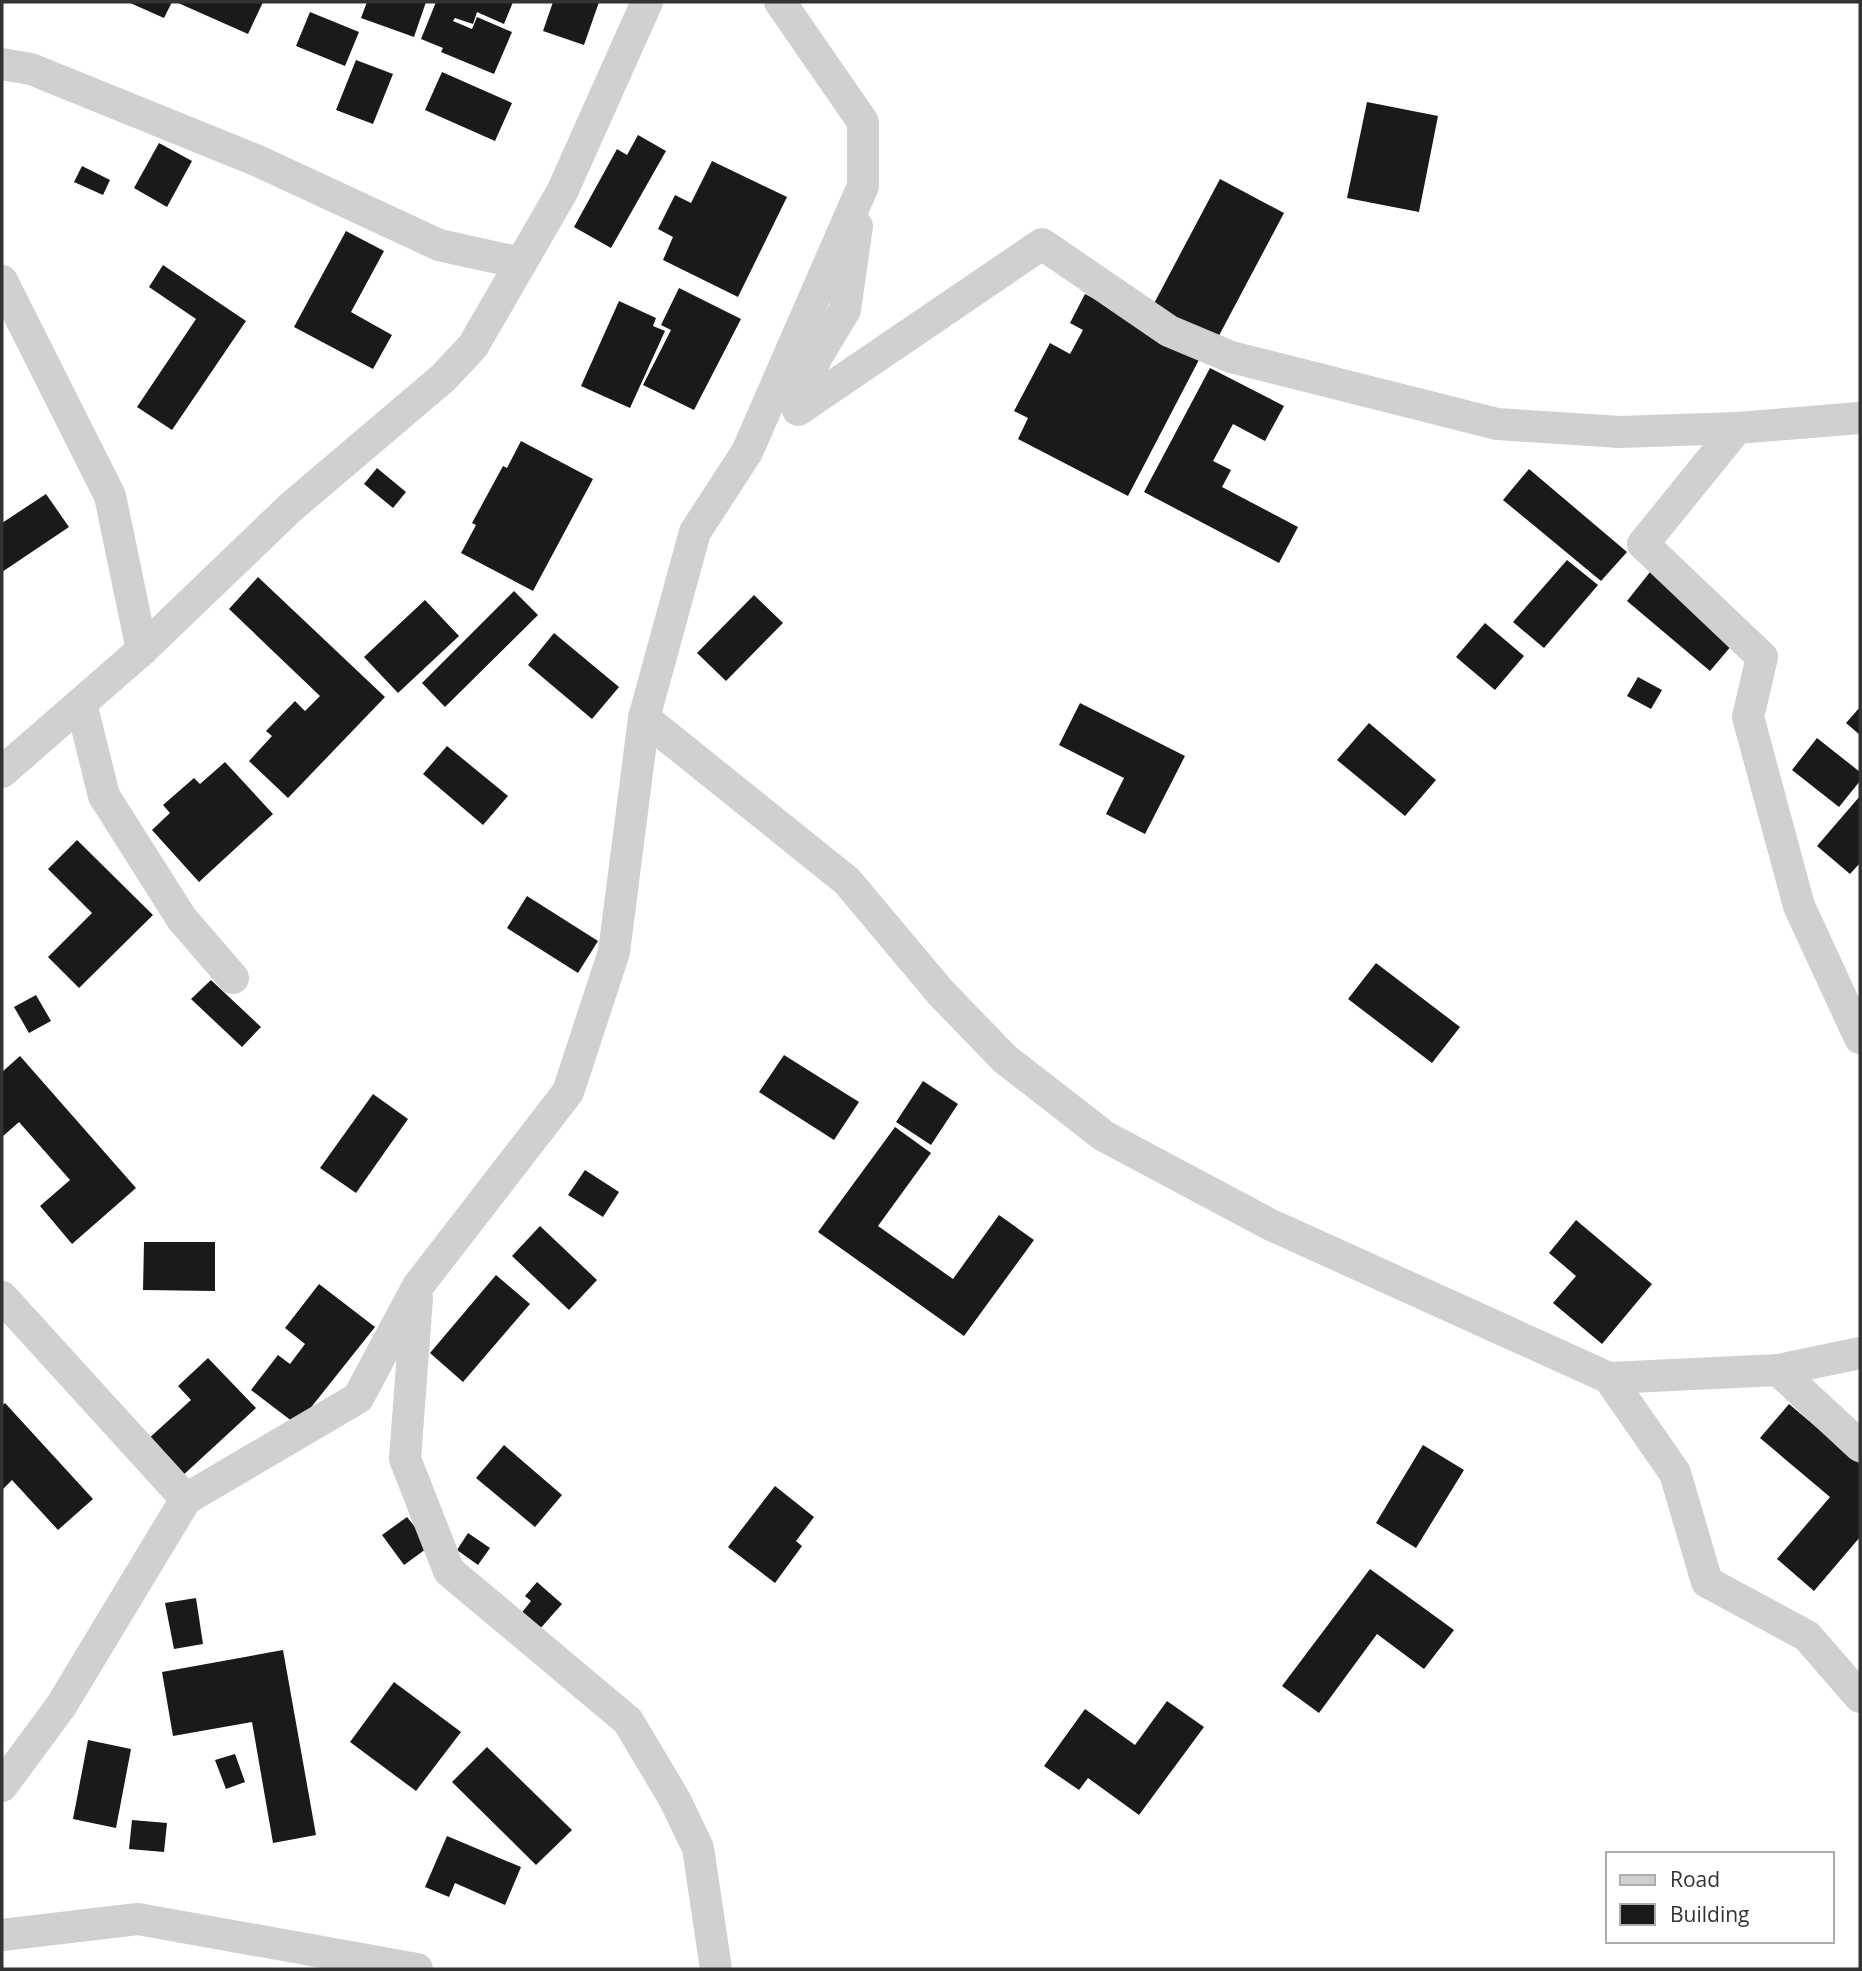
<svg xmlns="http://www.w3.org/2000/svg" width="1862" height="1971" viewBox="0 0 1862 1971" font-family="'Open Sans',sans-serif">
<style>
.building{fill:#1a1a1a}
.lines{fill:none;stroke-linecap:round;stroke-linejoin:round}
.minor{stroke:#d0d0d0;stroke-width:32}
</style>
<rect width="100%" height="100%" fill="#fff"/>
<g class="building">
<polygon points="128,2 172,2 164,18"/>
<polygon points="176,2 263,2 248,34"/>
<polygon points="367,2 426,2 414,37 361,18"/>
<polygon points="436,2 513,2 504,24 477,12 473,24 455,18 453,21 472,29 477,17 512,32 494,74 441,52 443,48 421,39"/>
<polygon points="553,2 599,2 584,45 543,31"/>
<polygon points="310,12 359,32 345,66 296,46"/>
<polygon points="356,60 393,74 373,124 336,110"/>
<polygon points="442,72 512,103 495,141 425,110"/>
<polygon points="1367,102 1438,116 1419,212 1347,198"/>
<polygon points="638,135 666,151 611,248 574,227 617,149 627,155"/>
<polygon points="159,143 192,161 167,207 134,188"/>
<polygon points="712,161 787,197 738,297 663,260 673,237 658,229 675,195 691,203"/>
<polygon points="82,166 110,180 103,195 74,182"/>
<polygon points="1220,179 1284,213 1214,345 1150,311"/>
<polygon points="346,231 384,251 351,312 392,335 373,369 294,327"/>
<polygon points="163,265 246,321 172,430 137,407 196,319 149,287"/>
<polygon points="679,288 741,319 694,410 643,385 671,330 661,325"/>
<polygon points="1085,294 1202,354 1128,496 1018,439 1028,418 1014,411 1050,343 1070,354 1083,330 1070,323"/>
<polygon points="619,301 656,318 653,326 665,331 630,408 581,386"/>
<polygon points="1210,368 1284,406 1265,441 1233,424 1213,461 1231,470 1222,487 1298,527 1279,563 1144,492"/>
<polygon points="521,441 593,479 533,591 461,553 476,525 472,523 503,466 507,468"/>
<polygon points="377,468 406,492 393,508 364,484"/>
<polygon points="1529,469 1627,552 1601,581 1503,500"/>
<polygon points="46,494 69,527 2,572 2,523"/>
<polygon points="1567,560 1598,585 1544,648 1513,622"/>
<polygon points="1654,567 1738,638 1710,671 1627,601"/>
<polygon points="258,577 385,697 288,798 249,761 272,736 266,731 295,701 305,711 320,696 229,609"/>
<polygon points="514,591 538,615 445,707 422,683"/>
<polygon points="754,595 783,623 726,681 697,653"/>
<polygon points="425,600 459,636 398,693 364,657"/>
<polygon points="1485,623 1524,656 1495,690 1456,657"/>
<polygon points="554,633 619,687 592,719 528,665"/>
<polygon points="1638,677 1662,690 1651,709 1627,696"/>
<polygon points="1080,703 1185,756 1145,834 1106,814 1124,778 1059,745"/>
<polygon points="1860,707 1860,735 1846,723"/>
<polygon points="1369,723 1436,780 1405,816 1337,760"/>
<polygon points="1817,738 1860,772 1860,781 1839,807 1792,770"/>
<polygon points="447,746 508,796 483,825 423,774"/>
<polygon points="225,762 273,814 199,882 152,830 170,813 163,805 194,778 200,784"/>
<polygon points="1860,796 1860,863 1850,874 1817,846"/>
<polygon points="77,840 153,915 79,988 48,957 92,913 48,869"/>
<polygon points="527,896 598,941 578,973 507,928"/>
<polygon points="1376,963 1460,1027 1432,1063 1348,999"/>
<polygon points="211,980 261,1027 242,1047 191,999"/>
<polygon points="36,995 51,1021 29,1033 14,1007"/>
<polygon points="784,1055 859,1102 834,1140 759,1092"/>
<polygon points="20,1056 136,1188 72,1244 40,1206 70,1180 19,1122 2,1137 2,1072"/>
<polygon points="923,1081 958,1104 931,1145 896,1122"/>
<polygon points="373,1094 408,1119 356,1193 320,1168"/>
<polygon points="895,1127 931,1153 878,1226 953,1279 999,1215 1034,1240 964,1336 818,1232"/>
<polygon points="585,1170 619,1192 603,1217 568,1195"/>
<polygon points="1576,1220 1652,1284 1602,1344 1553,1303 1576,1276 1549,1253"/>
<polygon points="540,1226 597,1280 569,1310 512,1256"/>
<polygon points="144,1242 215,1242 215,1291 143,1290"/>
<polygon points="496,1275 530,1304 463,1382 430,1353"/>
<polygon points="319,1284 375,1327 297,1425 251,1390 278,1355 290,1364 305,1344 285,1328"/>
<polygon points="208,1358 256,1408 180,1478 146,1441 191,1400 178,1386"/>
<polygon points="5,1403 93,1499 58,1530 12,1480 2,1490 2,1406"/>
<polygon points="1789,1404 1860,1464 1860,1537 1814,1591 1777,1559 1830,1497 1760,1438"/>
<polygon points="504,1445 562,1495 535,1527 476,1478"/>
<polygon points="1423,1445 1464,1470 1416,1548 1376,1523"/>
<polygon points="775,1486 814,1517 796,1541 802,1546 775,1583 728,1547"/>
<polygon points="407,1517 430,1546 404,1565 382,1535"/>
<polygon points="468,1533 490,1548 478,1565 457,1550"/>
<polygon points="1370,1569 1454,1630 1424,1669 1377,1634 1319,1713 1282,1686"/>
<polygon points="537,1582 562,1604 539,1630 520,1615 531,1601 525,1596"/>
<polygon points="196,1598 203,1644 174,1649 165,1603"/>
<polygon points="283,1650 316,1835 273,1843 252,1722 173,1736 162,1672"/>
<polygon points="394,1682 461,1732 416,1791 350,1742"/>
<polygon points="1167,1701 1204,1727 1139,1815 1088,1778 1079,1790 1044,1766 1085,1709 1135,1745"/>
<polygon points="88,1740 131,1749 116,1828 73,1819"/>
<polygon points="487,1747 572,1830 536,1865 452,1782"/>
<polygon points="235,1754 245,1782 226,1789 215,1760"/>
<polygon points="132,1820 167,1823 164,1852 129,1849"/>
<polygon points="447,1836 521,1867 505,1905 455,1883 449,1897 425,1887"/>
</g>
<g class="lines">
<g class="minor">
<polyline points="2,64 31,69 258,161 439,245 521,263"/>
<polyline points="857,226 845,310 816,358 798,410 1042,244 1169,331 1231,357 1497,424 1620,432 1737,428 1860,418"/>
<polyline points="2,281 110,496 142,650"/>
<polyline points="1737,428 1643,544 1762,657 1748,717 1799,906 1860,1038"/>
<polyline points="81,703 104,796 182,919 233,978"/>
<polyline points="644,718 847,881 941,993 1005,1059 1104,1136 1269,1224 1609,1378 1778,1370 1860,1446"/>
<polyline points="2,772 142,650 290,508 443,378 473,346 562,192 647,2"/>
<polyline points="2,1297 186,1499"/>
<polyline points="417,1298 405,1459 449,1571 628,1721 675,1800 698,1848 716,1969"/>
<polyline points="1778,1370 1860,1353"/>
<polyline points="1609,1378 1675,1473 1707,1582 1807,1636 1860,1697"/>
<polyline points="2,1786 61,1706 186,1499 358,1398 418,1286 568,1092 614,952 644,718 695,532 747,452 863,186 863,122 780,2"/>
<polyline points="2,1935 138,1919 417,1969"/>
</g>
</g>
<rect width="1862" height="1971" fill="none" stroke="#333333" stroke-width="7"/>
<rect x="1606" y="1852" width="228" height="91" fill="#ffffff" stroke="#adadad" stroke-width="2"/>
<rect x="1620" y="1875" width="35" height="10" fill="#d0d0d0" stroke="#adadad" stroke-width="2"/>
<text x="1670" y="1887" font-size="21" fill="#333333">Road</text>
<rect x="1620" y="1904" width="35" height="21" fill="#1a1a1a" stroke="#adadad" stroke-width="2"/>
<text x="1670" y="1922" font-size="21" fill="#333333">Building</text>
</svg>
